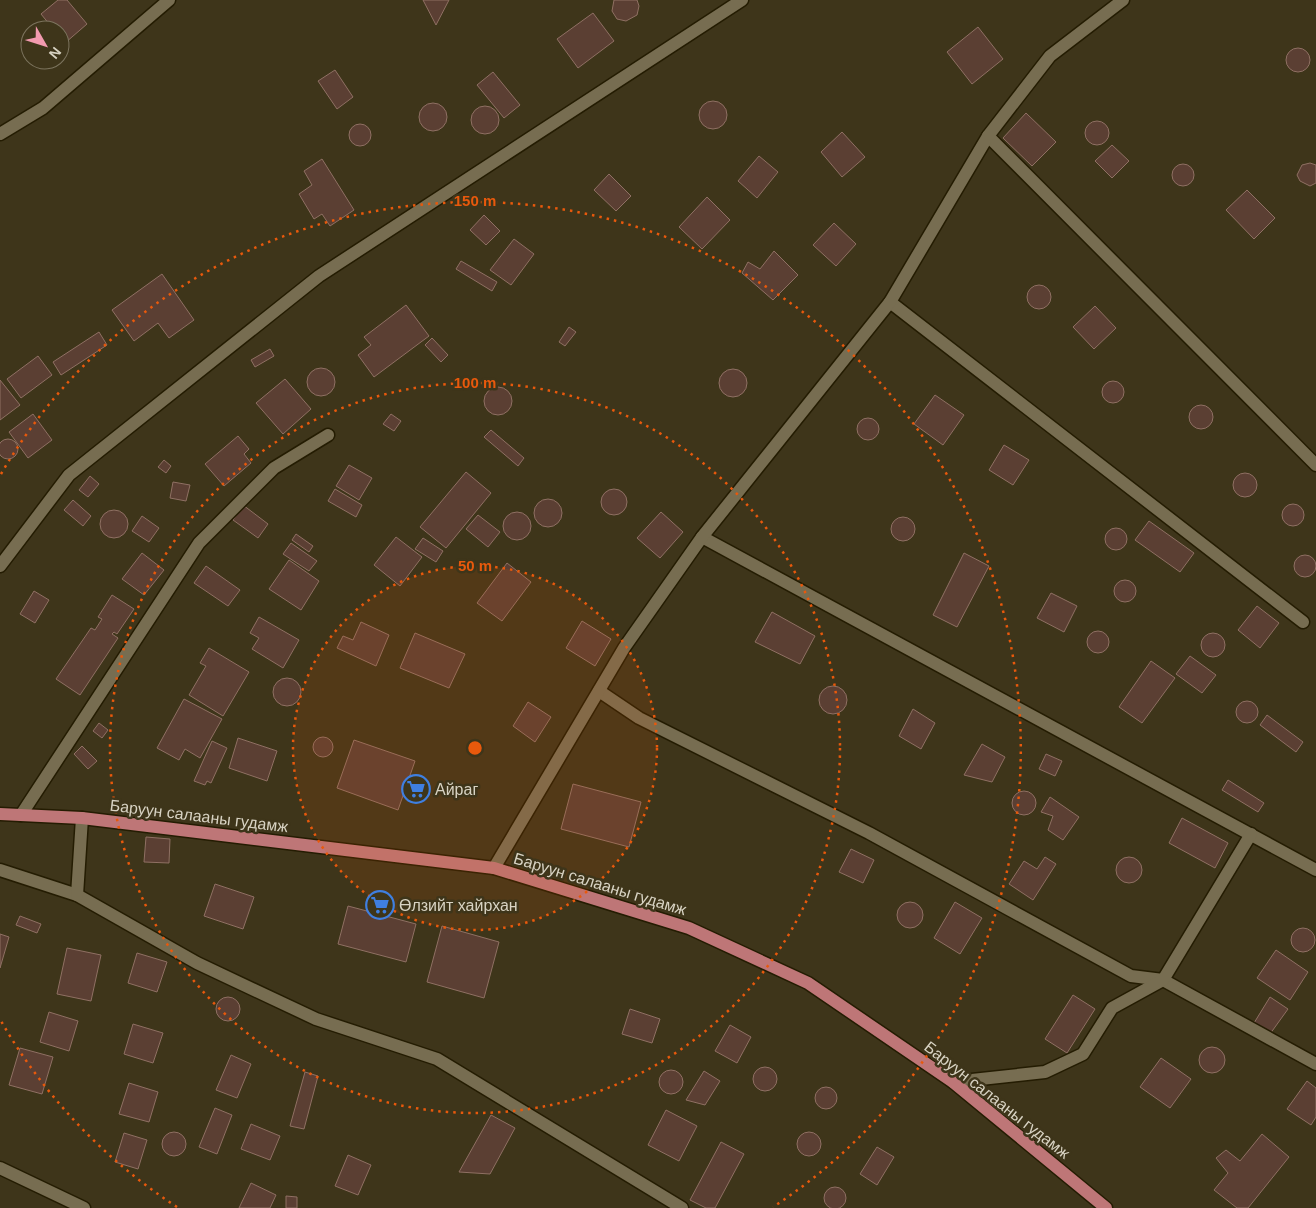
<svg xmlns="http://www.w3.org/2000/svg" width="1316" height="1208" viewBox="0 0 1316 1208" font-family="Helvetica,sans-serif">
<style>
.building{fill:#5b3f33;stroke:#8f7063}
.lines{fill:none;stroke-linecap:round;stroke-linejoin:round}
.minor-casing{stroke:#241c02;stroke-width:15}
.major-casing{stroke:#241c02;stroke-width:15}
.minor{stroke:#776d51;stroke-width:12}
.major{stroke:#be7677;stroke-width:12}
.ring{fill:none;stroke:#e8590c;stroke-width:2.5;stroke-dasharray:2.5 5}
.labels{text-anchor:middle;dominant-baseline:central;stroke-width:5;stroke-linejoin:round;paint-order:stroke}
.poi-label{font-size:16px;fill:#d8d3c3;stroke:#3e351a;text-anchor:start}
.street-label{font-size:16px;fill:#d8d3c3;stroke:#3e351a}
.centre{fill:#e8590c;stroke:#3e351a;stroke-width:2.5}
.ring-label{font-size:15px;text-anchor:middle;font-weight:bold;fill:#e8590c;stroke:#3e351a;stroke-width:5;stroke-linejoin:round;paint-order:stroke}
</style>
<rect width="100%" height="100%" fill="#3e351a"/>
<g class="building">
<polygon points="58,0 67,0 87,24 65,43 60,37 60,30 54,30 41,14"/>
<polygon points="423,0 449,0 436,25"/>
<polygon points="614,0 637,0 639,6 637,15 626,21 617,19 612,11"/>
<polygon points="593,13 614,41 578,68 557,39"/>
<polygon points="978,27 1003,59 972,84 947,52"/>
<circle cx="1298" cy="60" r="12"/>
<polygon points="335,70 353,97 337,109 318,81"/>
<polygon points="493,72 520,105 504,118 477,85"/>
<circle cx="713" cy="115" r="14"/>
<circle cx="433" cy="117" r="14"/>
<circle cx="485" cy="120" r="14"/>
<polygon points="1026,113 1056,142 1032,166 1003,138"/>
<circle cx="1097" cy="133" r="12"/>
<circle cx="360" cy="135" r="11"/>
<polygon points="842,132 865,157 842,177 821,152"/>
<polygon points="1112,145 1129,161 1112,178 1095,161"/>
<polygon points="759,156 778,172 757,198 738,181"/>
<polygon points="322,159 354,210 330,226 322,214 314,219 299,194 312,185 304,171"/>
<polygon points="1310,163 1316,165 1316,183 1310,186 1300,181 1297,175 1302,165"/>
<circle cx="1183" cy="175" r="11"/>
<polygon points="609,174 631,196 616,211 594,190"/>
<polygon points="1247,190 1275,218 1254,239 1226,210"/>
<polygon points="707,197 730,220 702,249 679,227"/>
<polygon points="484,215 500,231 486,245 470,230"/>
<polygon points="834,223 856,244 836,266 813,245"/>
<polygon points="514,239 534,254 511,285 490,270"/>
<polygon points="774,251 798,275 773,300 742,273 748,262 760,269"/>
<polygon points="461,261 497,282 492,291 456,269"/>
<polygon points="162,274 194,320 169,338 158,323 134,341 112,310"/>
<circle cx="1039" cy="297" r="12"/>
<polygon points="406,305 429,336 374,377 358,355 371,345 364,337"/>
<polygon points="1095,306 1116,328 1094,349 1073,327"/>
<polygon points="569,327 576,332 565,346 559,342"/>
<polygon points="99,332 107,345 61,375 53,362"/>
<polygon points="432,338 448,355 441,362 425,345"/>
<polygon points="270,349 274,356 255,367 251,360"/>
<polygon points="38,356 52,375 21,398 7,379"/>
<circle cx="321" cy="382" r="14"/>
<circle cx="733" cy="383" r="14"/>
<polygon points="285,379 311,409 283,434 256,403"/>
<polygon points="0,380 20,405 0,420"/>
<circle cx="1113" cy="392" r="11"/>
<circle cx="498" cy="401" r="14"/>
<polygon points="935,395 964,415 943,445 914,424"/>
<circle cx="1201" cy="417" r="12"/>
<polygon points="33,414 52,440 28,458 9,432"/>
<polygon points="391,414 401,421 394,431 383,424"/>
<circle cx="868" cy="429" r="11"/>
<polygon points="491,430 524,458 518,466 484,437"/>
<polygon points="238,436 249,449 244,454 251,463 224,486 205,464"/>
<circle cx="8" cy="449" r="10"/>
<polygon points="1004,445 1029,460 1013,485 989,470"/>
<polygon points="164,460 171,466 166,473 158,467"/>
<polygon points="349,465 372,478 359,500 336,486"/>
<polygon points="466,472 491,493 446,548 420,527"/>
<circle cx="1245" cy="485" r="12"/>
<polygon points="90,476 99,484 88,497 79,490"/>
<polygon points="173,482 190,485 186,501 170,498"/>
<circle cx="614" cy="502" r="13"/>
<polygon points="335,489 362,505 356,517 328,501"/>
<circle cx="548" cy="513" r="14"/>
<polygon points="73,500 91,516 83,526 64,510"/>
<circle cx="1293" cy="515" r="11"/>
<polygon points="243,505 268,524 258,538 233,520"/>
<circle cx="114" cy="524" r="14"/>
<polygon points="661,512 683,532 660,558 637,538"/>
<circle cx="517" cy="526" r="14"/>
<polygon points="478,515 500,532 488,547 466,529"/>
<polygon points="142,516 159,528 149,542 132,531"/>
<circle cx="903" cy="529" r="12"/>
<polygon points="1149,521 1194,553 1180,572 1135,540"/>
<circle cx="1116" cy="539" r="11"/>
<polygon points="296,534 313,546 309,552 292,540"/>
<polygon points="396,537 422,557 400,586 374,565"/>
<polygon points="423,538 443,551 436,562 415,549"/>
<polygon points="291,543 317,561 309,571 283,554"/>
<polygon points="142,553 164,570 144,595 122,579"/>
<polygon points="964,553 989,566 957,627 933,615"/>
<circle cx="1305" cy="566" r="11"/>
<polygon points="289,560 319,581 301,610 269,589"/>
<polygon points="507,563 531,582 502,621 477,603"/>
<polygon points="206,566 240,590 228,606 194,583"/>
<circle cx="1125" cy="591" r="11"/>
<polygon points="34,591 49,600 35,623 20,614"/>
<polygon points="1051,593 1077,606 1064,632 1037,618"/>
<polygon points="112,595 134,609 117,634 114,632 112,634 118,638 80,695 56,679 91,628 95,630 102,619 98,617"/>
<polygon points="1257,606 1279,623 1260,648 1238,630"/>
<polygon points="772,612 815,636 800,664 755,642"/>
<polygon points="259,617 299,640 283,668 252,649 259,638 250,633"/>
<polygon points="582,621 611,639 595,666 566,648"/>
<polygon points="361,622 389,635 376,666 337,648 343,636 353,640"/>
<circle cx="1098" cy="642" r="11"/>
<polygon points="415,633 465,654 449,688 400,668"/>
<circle cx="1213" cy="645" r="12"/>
<polygon points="209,648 249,672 223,716 189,695 206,666 200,663"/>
<polygon points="1190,656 1216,675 1202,693 1176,674"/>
<polygon points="1151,661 1175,678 1142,723 1119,707"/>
<circle cx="287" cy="692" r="14"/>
<circle cx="833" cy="700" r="14"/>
<polygon points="184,699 222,719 200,758 185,749 179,760 157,748"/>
<circle cx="1247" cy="712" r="11"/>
<polygon points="528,702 551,717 535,742 513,726"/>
<polygon points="913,709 935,723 921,749 899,736"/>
<polygon points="1267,715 1303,742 1296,752 1260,725"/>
<polygon points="99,723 108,730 102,738 93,731"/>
<circle cx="323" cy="747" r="10"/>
<polygon points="238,738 277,751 267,781 229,768"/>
<polygon points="354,740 415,761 398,810 337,788"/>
<polygon points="212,741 227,748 211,783 207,781 205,785 194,781"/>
<polygon points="982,744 1005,757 992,782 964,775"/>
<polygon points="82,746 97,761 88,769 74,754"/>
<polygon points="1046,754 1062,761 1055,776 1039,769"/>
<polygon points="1228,780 1264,803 1258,812 1222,790"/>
<polygon points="573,784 641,802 629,847 561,829"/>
<circle cx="1024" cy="803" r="12"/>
<polygon points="1050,797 1079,817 1063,840 1048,830 1053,816 1041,812"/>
<polygon points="1182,818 1228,843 1215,868 1169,843"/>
<polygon points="146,837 170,839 169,863 144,862"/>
<polygon points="851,849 874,860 863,883 839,872"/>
<polygon points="1045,857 1056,864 1033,900 1009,884 1024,861 1037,869"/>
<circle cx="1129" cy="870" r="13"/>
<polygon points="215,884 254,897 243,929 204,916"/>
<polygon points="955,902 982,918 960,954 934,938"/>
<circle cx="910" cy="915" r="13"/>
<polygon points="348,906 416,924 406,962 338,944"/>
<polygon points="20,916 41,924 37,933 16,925"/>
<polygon points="442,926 499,942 484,998 427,982"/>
<circle cx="1303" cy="940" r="12"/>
<polygon points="0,934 9,937 0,968"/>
<polygon points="67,948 101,955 91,1001 57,994"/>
<polygon points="1276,950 1308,972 1290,1000 1257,978"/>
<polygon points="137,953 167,962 157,992 128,983"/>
<polygon points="1073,995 1095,1009 1067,1053 1045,1039"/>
<polygon points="1270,997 1288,1009 1270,1034 1254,1023"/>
<circle cx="228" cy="1009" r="12"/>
<polygon points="630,1009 660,1019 652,1043 622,1034"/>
<polygon points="49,1012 78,1021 69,1051 40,1042"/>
<polygon points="133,1024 163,1033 153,1063 124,1054"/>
<polygon points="730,1025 751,1037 737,1063 715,1051"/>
<circle cx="1212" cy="1060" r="13"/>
<polygon points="20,1048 53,1057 42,1094 9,1085"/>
<polygon points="231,1055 251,1064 237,1098 216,1090"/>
<polygon points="1161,1058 1191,1079 1170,1108 1140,1087"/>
<circle cx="765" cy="1079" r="12"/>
<circle cx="671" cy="1082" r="12"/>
<polygon points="704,1071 720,1081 705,1105 686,1100"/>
<polygon points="305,1072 318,1076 304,1129 290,1126"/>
<polygon points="1307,1081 1316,1088 1316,1117 1311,1125 1287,1109"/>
<polygon points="129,1083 158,1092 149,1122 119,1114"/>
<circle cx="826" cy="1098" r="11"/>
<polygon points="215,1108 232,1115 217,1154 199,1147"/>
<polygon points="666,1110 697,1126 679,1161 648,1145"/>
<polygon points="491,1115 515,1128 490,1174 459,1172"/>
<polygon points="251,1124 280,1136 270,1160 241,1149"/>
<circle cx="174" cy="1144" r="12"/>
<circle cx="809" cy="1144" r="12"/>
<polygon points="124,1133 147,1140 138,1169 115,1162"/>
<polygon points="1262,1134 1289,1157 1248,1208 1237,1208 1214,1190 1228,1173 1216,1158 1226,1150 1240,1161"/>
<polygon points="721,1142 744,1154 715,1208 706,1208 690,1200"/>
<polygon points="877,1147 894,1157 877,1185 860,1174"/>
<polygon points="348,1155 371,1165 358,1195 335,1186"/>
<polygon points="251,1183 276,1195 270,1208 239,1208"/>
<circle cx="835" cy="1198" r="11"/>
<polygon points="286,1196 297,1197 297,1208 286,1208"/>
</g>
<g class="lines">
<defs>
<g id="minor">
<polyline points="0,134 43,108 169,0"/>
<polyline points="988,136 1316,465"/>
<polyline points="890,302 1303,622"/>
<polyline points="702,537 1316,870"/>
<polyline points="0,566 69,475 319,276 742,0"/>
<polyline points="599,691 639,718 869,833 1131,976 1163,980 1316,1064"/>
<polyline points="21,815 199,543 274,468 328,435"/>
<polyline points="494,868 624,648 702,537 890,302 988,136 1050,56 1123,0"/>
<polyline points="0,870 77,895 197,963 316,1019 437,1059 682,1208"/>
<polyline points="77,895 82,818"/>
<polyline points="953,1082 1045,1072 1083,1054 1112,1008 1163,980 1251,834"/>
<polyline points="0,1168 84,1208"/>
</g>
<polyline id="major" points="0,814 82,818 494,868 689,928 808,983 953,1082 1106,1208"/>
</defs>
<use href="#minor" class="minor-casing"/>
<use href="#major" class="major-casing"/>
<use href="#minor" class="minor"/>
<use href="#major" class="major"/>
</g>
<circle cx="475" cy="748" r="182" fill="#e8590c" fill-opacity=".12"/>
<g class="ring">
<circle cx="475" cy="748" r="182"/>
<circle cx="475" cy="748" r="365"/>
<path d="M177 1207A547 547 0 0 1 1 1021M1 474A547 547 0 1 1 773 1207"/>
</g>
<defs>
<symbol id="supermarket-ring" viewBox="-11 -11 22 22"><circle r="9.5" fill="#3e351a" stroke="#3f7fe0" stroke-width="1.5"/><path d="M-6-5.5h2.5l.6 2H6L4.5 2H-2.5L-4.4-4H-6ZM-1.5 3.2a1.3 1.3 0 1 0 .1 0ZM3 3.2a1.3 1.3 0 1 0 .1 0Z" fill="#3f7fe0"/></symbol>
</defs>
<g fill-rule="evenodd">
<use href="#supermarket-ring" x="400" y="773" width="32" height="32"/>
<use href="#supermarket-ring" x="364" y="889" width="32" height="32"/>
</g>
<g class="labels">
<g class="poi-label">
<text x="435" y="789">Айраг</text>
<text x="399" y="905">Өлзийт хайрхан</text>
</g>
<g class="street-label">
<text transform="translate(199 816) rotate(7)">Баруун салааны гудамж</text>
<text transform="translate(600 884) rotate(17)">Баруун салааны гудамж</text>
<text transform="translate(997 1100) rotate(38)">Баруун салааны гудамж</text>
</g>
</g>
<circle cx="475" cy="748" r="8" class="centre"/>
<g class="ring-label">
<text x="475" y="206">150 m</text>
<text x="475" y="388">100 m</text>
<text x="475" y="571">50 m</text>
</g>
<g transform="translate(45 45) rotate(129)"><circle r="24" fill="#3e351a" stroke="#7c745e"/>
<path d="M0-4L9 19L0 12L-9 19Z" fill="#f29aaf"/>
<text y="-8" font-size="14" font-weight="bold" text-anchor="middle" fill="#d8d3c3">N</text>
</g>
</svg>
